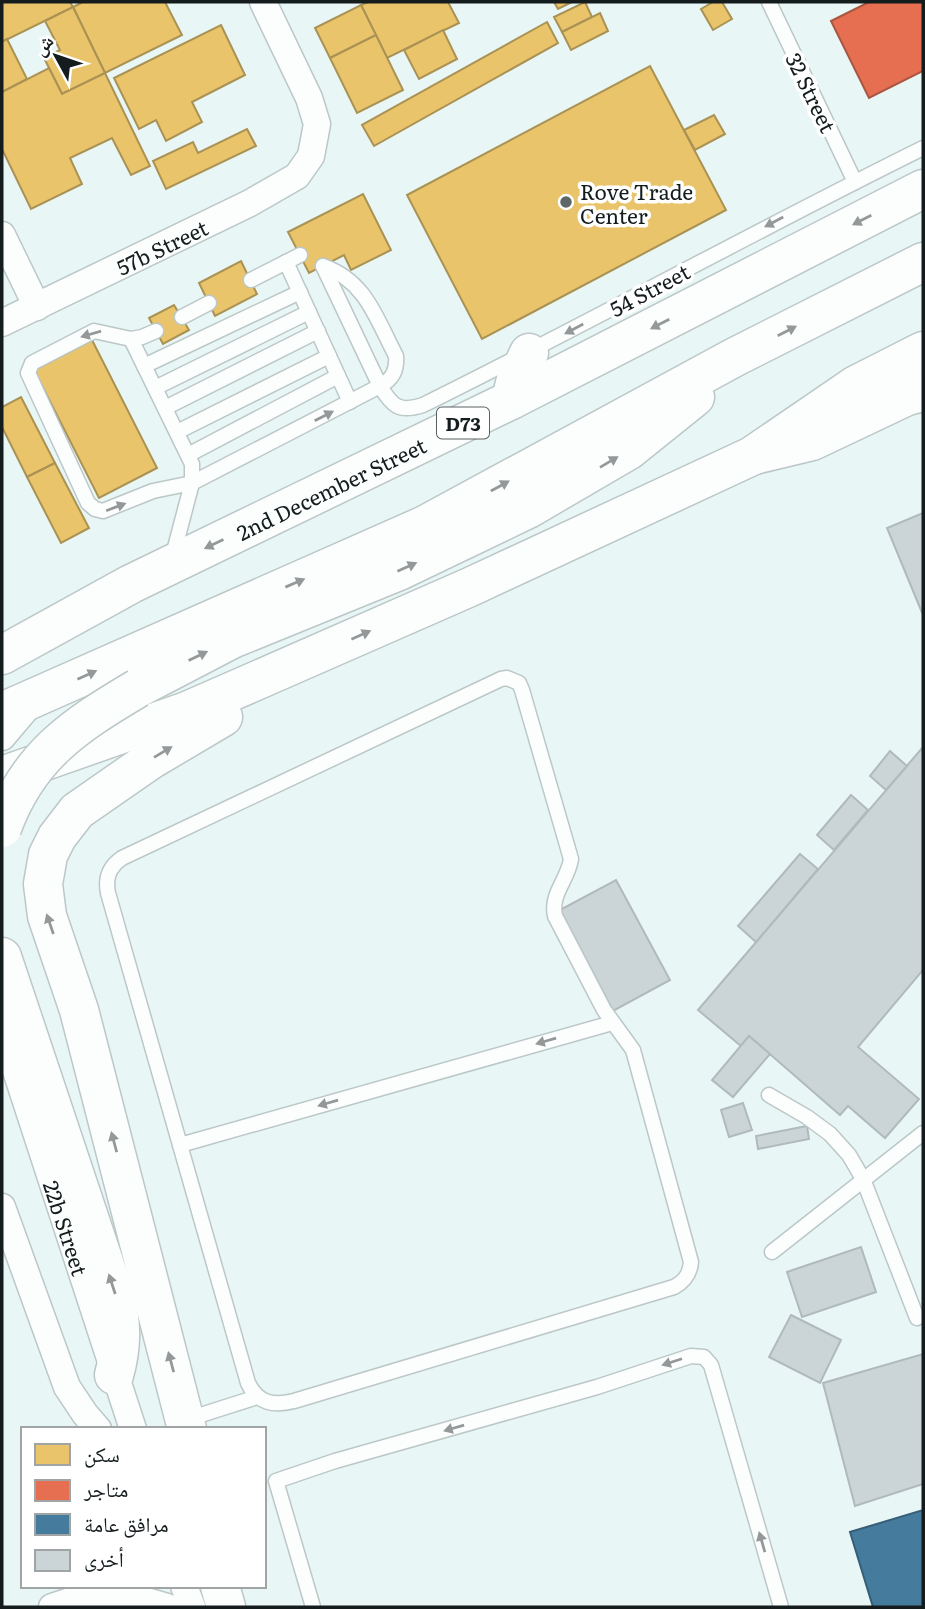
<svg xmlns="http://www.w3.org/2000/svg" width="925" height="1609" viewBox="0 0 925 1609" font-family="Literata,'Noto Naskh Arabic',serif">
<style>
.homes{fill:#e9c46a;stroke:#a99253;stroke-width:2}
.shops{fill:#e76f51;stroke:#a85641;stroke-width:2}
.public{fill:#457b9d;stroke:#365e77;stroke-width:2}
.building{fill:#cbd5d7;stroke:#b0babc;stroke-width:2}
.lines{fill:none;stroke-linecap:round;stroke-linejoin:round}
.service-casing{stroke:#bcc7c7;stroke-width:17}
.minor-casing{stroke:#bcc7c7;stroke-width:29}
.secondary-casing{stroke:#bcc7c7;stroke-width:41}
.primary-casing{stroke:#bcc7c7;stroke-width:41}
.motorway-casing{stroke:#bcc7c7;stroke-width:41}
.service{stroke:#fcfefe;stroke-width:14}
.minor{stroke:#fcfefe;stroke-width:26}
.secondary{stroke:#fcfefe;stroke-width:38}
.primary{stroke:#fcfefe;stroke-width:38}
.motorway{stroke:#fcfefe;stroke-width:38}
.motorway-bridge-casing{stroke:#bcc7c7;stroke-width:41;stroke-linecap:butt}
.motorway-bridge{stroke:#fcfefe;stroke-width:38}
.oneway{fill:#949899}
.poi-dot{fill:#5f6869;stroke:#fff;stroke-width:2.5}
.labels{text-anchor:middle;dominant-baseline:central;stroke-width:7;stroke-linejoin:round;paint-order:stroke}
.shield{fill:#fff;stroke:#5a6061;stroke-width:2}
.shield-label{font-size:19px;font-weight:bold;fill:#141c1d}
.street-label{font-size:21px;fill:#141c1d;stroke:#fff}
.poi-label{font-size:21px;fill:#141c1d;stroke:#fff;text-anchor:start}
</style>
<rect width="100%" height="100%" fill="#e9f6f6"/>
<g class="homes">
<polygon points="2,2 70,2 73,7 2,42"/>
<polygon points="83,2 165,2 182,35 105,73 73,7"/>
<polygon points="368,2 448,2 459,23 387,58 361,5"/>
<polygon points="554,2 572,2 558,9"/>
<polygon points="585,2 592,17 562,32 554,17"/>
<polygon points="713,2 722,2 732,19 713,30 701,9"/>
<polygon points="361,5 376,35 330,58 315,28"/>
<polygon points="73,7 105,73 62,94 44,58 60,50 45,21"/>
<polygon points="600,13 608,31 571,50 562,32"/>
<polygon points="547,22 558,43 374,146 362,125"/>
<polygon points="221,25 245,75 192,102 202,122 166,141 156,120 139,129 114,78"/>
<polygon points="443,30 457,59 419,79 404,50"/>
<polygon points="376,35 403,90 357,113 330,58"/>
<polygon points="7,39 27,79 2,92 2,42"/>
<polygon points="650,66 726,210 482,339 407,195"/>
<polygon points="49,68 62,94 105,73 150,166 131,175 112,138 70,158 82,184 31,209 2,149 2,92"/>
<polygon points="714,115 725,134 695,150 684,130"/>
<polygon points="247,129 256,146 166,189 153,161 193,142 198,153"/>
<polygon points="363,194 391,250 351,270 344,255 309,273 288,232"/>
<polygon points="241,261 257,294 215,316 199,283"/>
<polygon points="174,305 189,330 163,344 149,318"/>
<polygon points="92,340 157,468 99,498 34,370"/>
<polygon points="21,397 55,463 27,477 2,427 2,407"/>
<polygon points="55,463 89,528 61,543 27,477"/>
</g>
<polygon class="shops" points="869,2 923,2 923,71 869,98 831,21"/>
<polygon class="public" points="923,1510 923,1607 873,1607 850,1532"/>
<g class="building">
<polygon points="923,513 923,615 887,528"/>
<polygon points="923,747 923,970 858,1047 919,1099 885,1138 848,1106 840,1115 749,1036 741,1046 698,1010"/>
<polygon points="890,751 907,766 886,790 870,776"/>
<polygon points="851,795 868,810 834,850 817,835"/>
<polygon points="800,854 818,869 756,942 738,926"/>
<polygon points="616,880 670,980 613,1011 560,910"/>
<polygon points="749,1036 770,1054 733,1097 712,1080"/>
<polygon points="743,1103 752,1130 729,1137 721,1110"/>
<polygon points="807,1126 809,1139 758,1149 756,1136"/>
<polygon points="861,1247 876,1292 802,1317 787,1272"/>
<polygon points="791,1315 841,1340 820,1383 769,1357"/>
<polygon points="923,1354 923,1484 855,1506 823,1383"/>
</g>
<g class="lines">
<defs>
<g id="service">
<polyline points="769,2 855,182"/>
<polyline points="286,262 350,402"/>
<path d="M323,266C366,281 376,318 396,356C397,370 393,379 380,386C392,406 399,413 423,405C591,322 755,231 923,148"/>
<polyline points="251,280 300,255"/>
<polyline points="182,317 209,303"/>
<polyline points="156,331 142,337 131,339 94,331 32,363 28,373 88,503 95,509 103,511 153,491 192,483 380,386 323,266"/>
<polyline points="131,339 192,464 192,483 172,559"/>
<polyline points="144,366 300,292"/>
<polyline points="155,388 309,312"/>
<polyline points="165,408 318,331"/>
<polyline points="177,432 329,356"/>
<polyline points="188,455 338,376"/>
<path d="M507,678L519,683L522,690L571,859C568,880 550,894 555,916L604,1010L633,1050L691,1262C690,1274 685,1281 674,1287L294,1401C274,1406 258,1404 248,1383L108,893C105,878 109,867 122,858L501,679Z"/>
<polyline points="769,1095 807,1117 830,1134 849,1155 863,1179 917,1318"/>
<polyline points="180,1145 612,1023"/>
<polyline points="772,1252 923,1133"/>
<polyline points="185,1420 257,1397"/>
<polyline points="313,1607 276,1481 335,1461 597,1387 691,1356 704,1357 711,1365 781,1607"/>
</g>
<g id="minor">
<polyline points="2,235 37,307"/>
<path id="s1" d="M2,323L250,203L297,176L311,156L317,124L309,98L263,2"/>
<polyline points="2,737 30,704"/>
<path id="s2" d="M2,1028L133,1429"/>
<polyline points="2,1207 67,1387 85,1414 98,1429"/>
<polyline points="184,1586 192,1607"/>
<polyline points="88,1596 129,1596 167,1607"/>
<polyline points="52,1607 103,1590"/>
</g>
<polyline id="secondary" points="754,455 812,441 907,396 923,392"/>
<g id="primary">
<polyline points="511,400 515,383 529,353"/>
<path id="s3" d="M2,655L131,584L511,400L923,189"/>
<polyline points="2,776 187,711 470,587 752,456 856,385 923,351"/>
<polyline points="187,1429 79,1010 47,916 43,884 48,855 57,837 77,811 152,759 223,717"/>
<polyline points="220,1586 226,1607"/>
</g>
<g id="motorway">
<polyline points="138,688 232,639 399,571 528,509 629,450 695,397"/>
<polyline points="2,712 425,525 735,357 923,262"/>
<path d="M2,957L115,1295C122,1323 122,1347 114,1375"/>
</g>
</defs>
<use href="#service" class="service-casing"/>
<use href="#minor" class="minor-casing"/>
<use href="#secondary" class="secondary-casing"/>
<use href="#primary" class="primary-casing"/>
<use href="#motorway" class="motorway-casing"/>
<use href="#service" class="service"/>
<use href="#minor" class="minor"/>
<use href="#secondary" class="secondary"/>
<use href="#primary" class="primary"/>
<use href="#motorway" class="motorway"/>
<defs>
<path id="motorway-bridge" d="M2,828C28,756 74,726 138,688"/>
</defs>
<use href="#motorway-bridge" class="motorway-bridge-casing"/>
<use href="#motorway-bridge" class="motorway-bridge"/>
</g>
<defs><path id="oneway-solid" d="M-6-.8H1V-3.2L6.5 0L1 3.2V.8H-6Z" transform="scale(1.75)"/></defs>
<g class="oneway">
<use href="#oneway-solid" transform="translate(862 220) rotate(153)"/>
<use href="#oneway-solid" transform="translate(774 222) rotate(152)"/>
<use href="#oneway-solid" transform="translate(660 324) rotate(153)"/>
<use href="#oneway-solid" transform="translate(574 329) rotate(152)"/>
<use href="#oneway-solid" transform="translate(787 331) rotate(-27)"/>
<use href="#oneway-solid" transform="translate(91 334) rotate(164)"/>
<use href="#oneway-solid" transform="translate(324 416) rotate(-27)"/>
<use href="#oneway-solid" transform="translate(609 462) rotate(-31)"/>
<use href="#oneway-solid" transform="translate(500 486) rotate(-29)"/>
<use href="#oneway-solid" transform="translate(116 507) rotate(-21)"/>
<use href="#oneway-solid" transform="translate(214 544) rotate(154)"/>
<use href="#oneway-solid" transform="translate(407 567) rotate(-24)"/>
<use href="#oneway-solid" transform="translate(295 583) rotate(-23)"/>
<use href="#oneway-solid" transform="translate(361 635) rotate(-24)"/>
<use href="#oneway-solid" transform="translate(198 656) rotate(-26)"/>
<use href="#oneway-solid" transform="translate(87 675) rotate(-24)"/>
<use href="#oneway-solid" transform="translate(163 752) rotate(-31)"/>
<use href="#oneway-solid" transform="translate(50 924) rotate(-109)"/>
<use href="#oneway-solid" transform="translate(546 1041) rotate(164)"/>
<use href="#oneway-solid" transform="translate(328 1103) rotate(164)"/>
<use href="#oneway-solid" transform="translate(114 1142) rotate(-105)"/>
<use href="#oneway-solid" transform="translate(112 1284) rotate(-108)"/>
<use href="#oneway-solid" transform="translate(171 1362) rotate(-105)"/>
<use href="#oneway-solid" transform="translate(672 1362) rotate(162)"/>
<use href="#oneway-solid" transform="translate(454 1428) rotate(164)"/>
<use href="#oneway-solid" transform="translate(762 1542) rotate(-106)"/>
</g>
<circle class="poi-dot" cx="566" cy="202" r="7"/>
<g class="labels">
<rect class="shield" x="437" y="407.5" width="52" height="31" rx="5"/>
<g class="shield-label">
<text x="463" y="423">D73</text>
</g>
<g class="street-label">
<text transform="translate(812 92) rotate(64)">32 Street</text>
<text stroke="none"><textPath href="#s1" startOffset="177">57b Street</textPath></text>
<text transform="translate(649 289) rotate(-28)">54 Street</text>
<text stroke="none"><textPath href="#s3" startOffset="369">2nd December Street</textPath></text>
<text stroke="none"><textPath href="#s2" startOffset="210">22b Street</textPath></text>
</g>
<g class="poi-label">
<text x="580" y="190">Rove Trade<tspan x="580" dy="24">Center</tspan></text>
</g>
</g>
<rect width="925" height="1609" fill="none" stroke="#141c1d" stroke-width="7"/>
<rect x="21" y="1427" width="245" height="161" fill="#ffffff" stroke="#a1a4a5" stroke-width="2"/>
<rect x="35" y="1444" width="35" height="21" fill="#e9c46a" stroke="#a1a4a5" stroke-width="2"/>
<text x="84" y="1462" font-size="21" fill="#141c1d">سكن</text>
<rect x="35" y="1480" width="35" height="21" fill="#e76f51" stroke="#a1a4a5" stroke-width="2"/>
<text x="84" y="1497" font-size="21" fill="#141c1d">متاجر</text>
<rect x="35" y="1514" width="35" height="21" fill="#457b9d" stroke="#a1a4a5" stroke-width="2"/>
<text x="84" y="1532" font-size="21" fill="#141c1d">مرافق عامة</text>
<rect x="35" y="1550" width="35" height="21" fill="#cbd5d7" stroke="#a1a4a5" stroke-width="2"/>
<text x="84" y="1567" font-size="21" fill="#141c1d">أخرى</text>
<g transform="translate(56 56) rotate(310)" stroke="#ffffff" stroke-width="5" paint-order="stroke">
<path d="M0-5L12 26L0 18L-12 26Z" fill="#141c1d"/>
<text y="-10" font-size="19" font-weight="bold" text-anchor="middle" fill="#141c1d">ش</text>
</g>
</svg>
